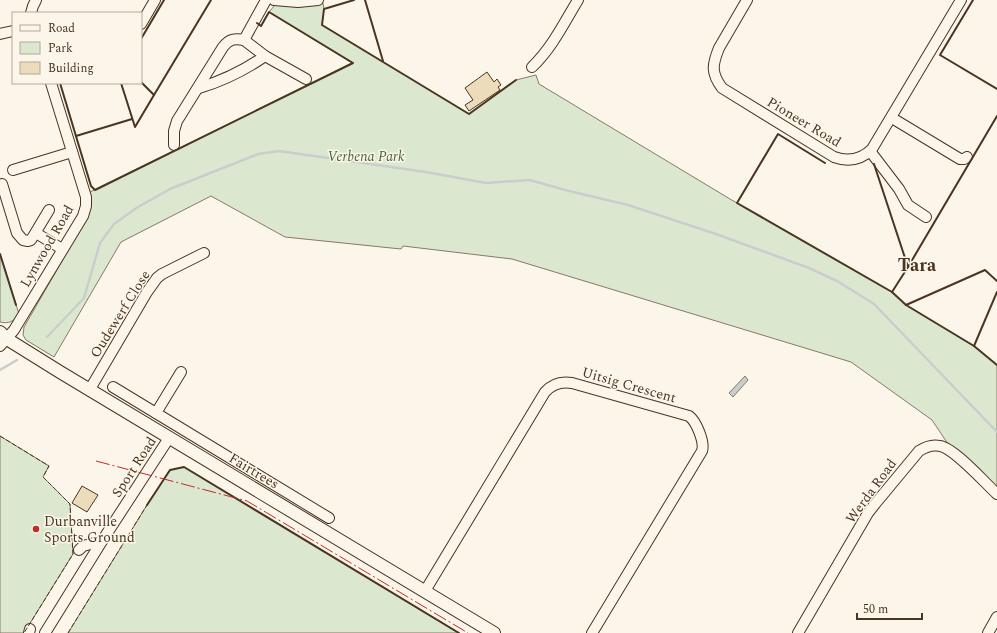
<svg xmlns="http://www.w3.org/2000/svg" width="997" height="633" viewBox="0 0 997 633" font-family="Spectral,serif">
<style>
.green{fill:#dce7d0;stroke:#887966}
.water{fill:#c9cecd;stroke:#887966}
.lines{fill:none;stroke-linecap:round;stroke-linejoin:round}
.stream{stroke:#c9cecd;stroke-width:2.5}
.building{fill:#ecdcbc;stroke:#4a3520}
.minor-casing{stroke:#4a3520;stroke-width:12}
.major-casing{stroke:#4a3520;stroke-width:14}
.minor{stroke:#fbf6e9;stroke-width:10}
.major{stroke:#fbf6e9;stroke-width:12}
.fence{stroke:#4a3520;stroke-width:1;stroke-dasharray:5 2;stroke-linecap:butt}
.wall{stroke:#4a3520;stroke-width:2}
.power{stroke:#c62828;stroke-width:1;stroke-dasharray:14 3 2 3;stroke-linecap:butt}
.poi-dot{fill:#c62828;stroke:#fbf6e9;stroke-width:1.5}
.labels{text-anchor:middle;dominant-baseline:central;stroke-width:3;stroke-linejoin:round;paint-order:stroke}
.street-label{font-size:14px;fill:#4a3520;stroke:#fbf6e9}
.park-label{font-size:14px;font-style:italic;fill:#436837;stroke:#fbf6e9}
.poi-label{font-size:14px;fill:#4a3520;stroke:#fbf6e9;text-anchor:start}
.district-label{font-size:18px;font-weight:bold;fill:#4a3520;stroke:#fbf6e9}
</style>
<rect width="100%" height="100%" fill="#fbf6e9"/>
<g class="green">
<polygon points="323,3 324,9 322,25 469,114 516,80 536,75 539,84 730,199 892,292 906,305 974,346 997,365 997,488 948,444 932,420 851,362 512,259 403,246 401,249 285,237 211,196 121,242 54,357 26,340 23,335 24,327 88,216 88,193 352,63 269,12 275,5 299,7"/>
<path d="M0,254L19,314C14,322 8,324 0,322Z"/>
<polygon points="0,436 49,466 43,477 70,504 73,554 24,633 0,633"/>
<polygon points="184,467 459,633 68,633 147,505 170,470"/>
</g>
<polygon class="water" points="745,376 748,380 733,397 729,393"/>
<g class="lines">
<g class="stream">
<polyline points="47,337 84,298 100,243 114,224 138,207 170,189 258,154 279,151 426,172 486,183 530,180 565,190 628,205 716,234 809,268 837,281 874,304 997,432"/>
<polyline points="0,370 17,360"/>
</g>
</g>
<g class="building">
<polygon points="487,72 494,82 497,79 501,85 498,87 500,90 469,111 465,105 473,100 465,88"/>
<polygon points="82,486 98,495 87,512 72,503"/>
</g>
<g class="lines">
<defs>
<g id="minor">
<polyline points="274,0 298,2 318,0"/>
<path d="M747,0L719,48C712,65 711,73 722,88L834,157C848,162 861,160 872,149L961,0"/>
<polyline points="31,13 33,6 36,0"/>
<polyline points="141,24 155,0"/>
<polyline points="0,34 13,31"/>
<polyline points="265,56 306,79"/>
<path d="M532,67C552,48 564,23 578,0"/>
<path d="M199,88C222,81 245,70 265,56L244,40"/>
<polyline points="892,118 960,159 964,159 967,157"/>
<path d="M174,145V131L177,121L223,47C229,39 235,38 244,40L266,0"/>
<polyline points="870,151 899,189 908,205 926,217"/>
<polyline points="13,170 72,152"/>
<polyline points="2,184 17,233 23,240 28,241 31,240 49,210"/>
<polyline points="36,233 62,249"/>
<polyline points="0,346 14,330 83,216 86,206 86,197 51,83"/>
<polyline points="113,387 329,518"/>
<polyline points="90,389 147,292 157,278 162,274 204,253"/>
<polyline points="156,413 181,372"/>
<polyline points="79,550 83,546 102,541"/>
<path d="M425,591L545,392C552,384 561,381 572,383L689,416C696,421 705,442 702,451L592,633"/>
<polyline points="29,633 30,629"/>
<polyline points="45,633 102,541 169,438"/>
<path d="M798,633L868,513L875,504L919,451C925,447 932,444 940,446C954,448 985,483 997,494"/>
<polyline points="988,633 997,617"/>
</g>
<polyline id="major" points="0,332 7,339 60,372 494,633"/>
</defs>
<use href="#minor" class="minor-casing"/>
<use href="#major" class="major-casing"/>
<use href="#minor" class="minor"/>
<use href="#major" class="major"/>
<g class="fence">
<polyline points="0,436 49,466 43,477 70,504 73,554 24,633"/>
<polyline points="68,633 147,505"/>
</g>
<g class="wall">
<polyline points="354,0 324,9 322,25 469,114 516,80"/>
<polyline points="365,0 383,61"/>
<polyline points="973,0 940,55 997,89"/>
<polyline points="141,39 164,0"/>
<polyline points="60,83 91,186 95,190 353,63 269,12 261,26 257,23"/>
<polyline points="121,83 135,127 154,95 141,82"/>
<polyline points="154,95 211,0"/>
<polyline points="76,136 132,119"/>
<polyline points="825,163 778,134 737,203 892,292 906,305 974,346 997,365"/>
<polyline points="874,164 908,267 892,292"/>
<polyline points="0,254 16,305"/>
<polyline points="908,267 997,116"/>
<polyline points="906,305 985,270 997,281"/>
<polyline points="974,346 997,292"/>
<polyline points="147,505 170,470 184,467 459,633"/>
</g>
<polyline class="power" points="96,461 247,501 468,633"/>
</g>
<circle class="poi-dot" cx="36" cy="529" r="4"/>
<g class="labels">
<g class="street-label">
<text transform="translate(804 122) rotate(31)">Pioneer Road</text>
<text transform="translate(47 246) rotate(-60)">Lynwood Road</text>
<text transform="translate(120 314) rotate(-58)">Oudewerf Close</text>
<text transform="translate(629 385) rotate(16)">Uitsig Crescent</text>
<text transform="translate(134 467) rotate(-57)">Sport Road</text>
<text transform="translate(254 471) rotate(31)">Fairtrees</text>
<text transform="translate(871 491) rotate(-54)">Werda Road</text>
</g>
<g class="park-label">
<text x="366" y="156">Verbena Park</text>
</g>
<g class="poi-label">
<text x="44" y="521">Durbanville<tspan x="44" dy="16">Sports Ground</tspan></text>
</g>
<g class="district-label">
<text x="917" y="265">Tara</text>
</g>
</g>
<rect x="12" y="12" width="130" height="72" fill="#fbf6e9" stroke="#b4a999"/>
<rect x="20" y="25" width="20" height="6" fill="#fbf6e9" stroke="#b4a999"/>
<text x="48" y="32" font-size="12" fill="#4a3520">Road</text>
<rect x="20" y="42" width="20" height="12" fill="#dce7d0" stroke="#b4a999"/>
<text x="48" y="52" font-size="12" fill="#4a3520">Park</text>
<rect x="20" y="62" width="20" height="12" fill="#ecdcbc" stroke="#b4a999"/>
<text x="48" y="72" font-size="12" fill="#4a3520">Building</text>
<path d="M857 613v6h65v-6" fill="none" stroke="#4a3520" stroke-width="2"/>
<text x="863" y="613" font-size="12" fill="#4a3520" stroke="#fbf6e9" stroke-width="3" paint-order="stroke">50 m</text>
</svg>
